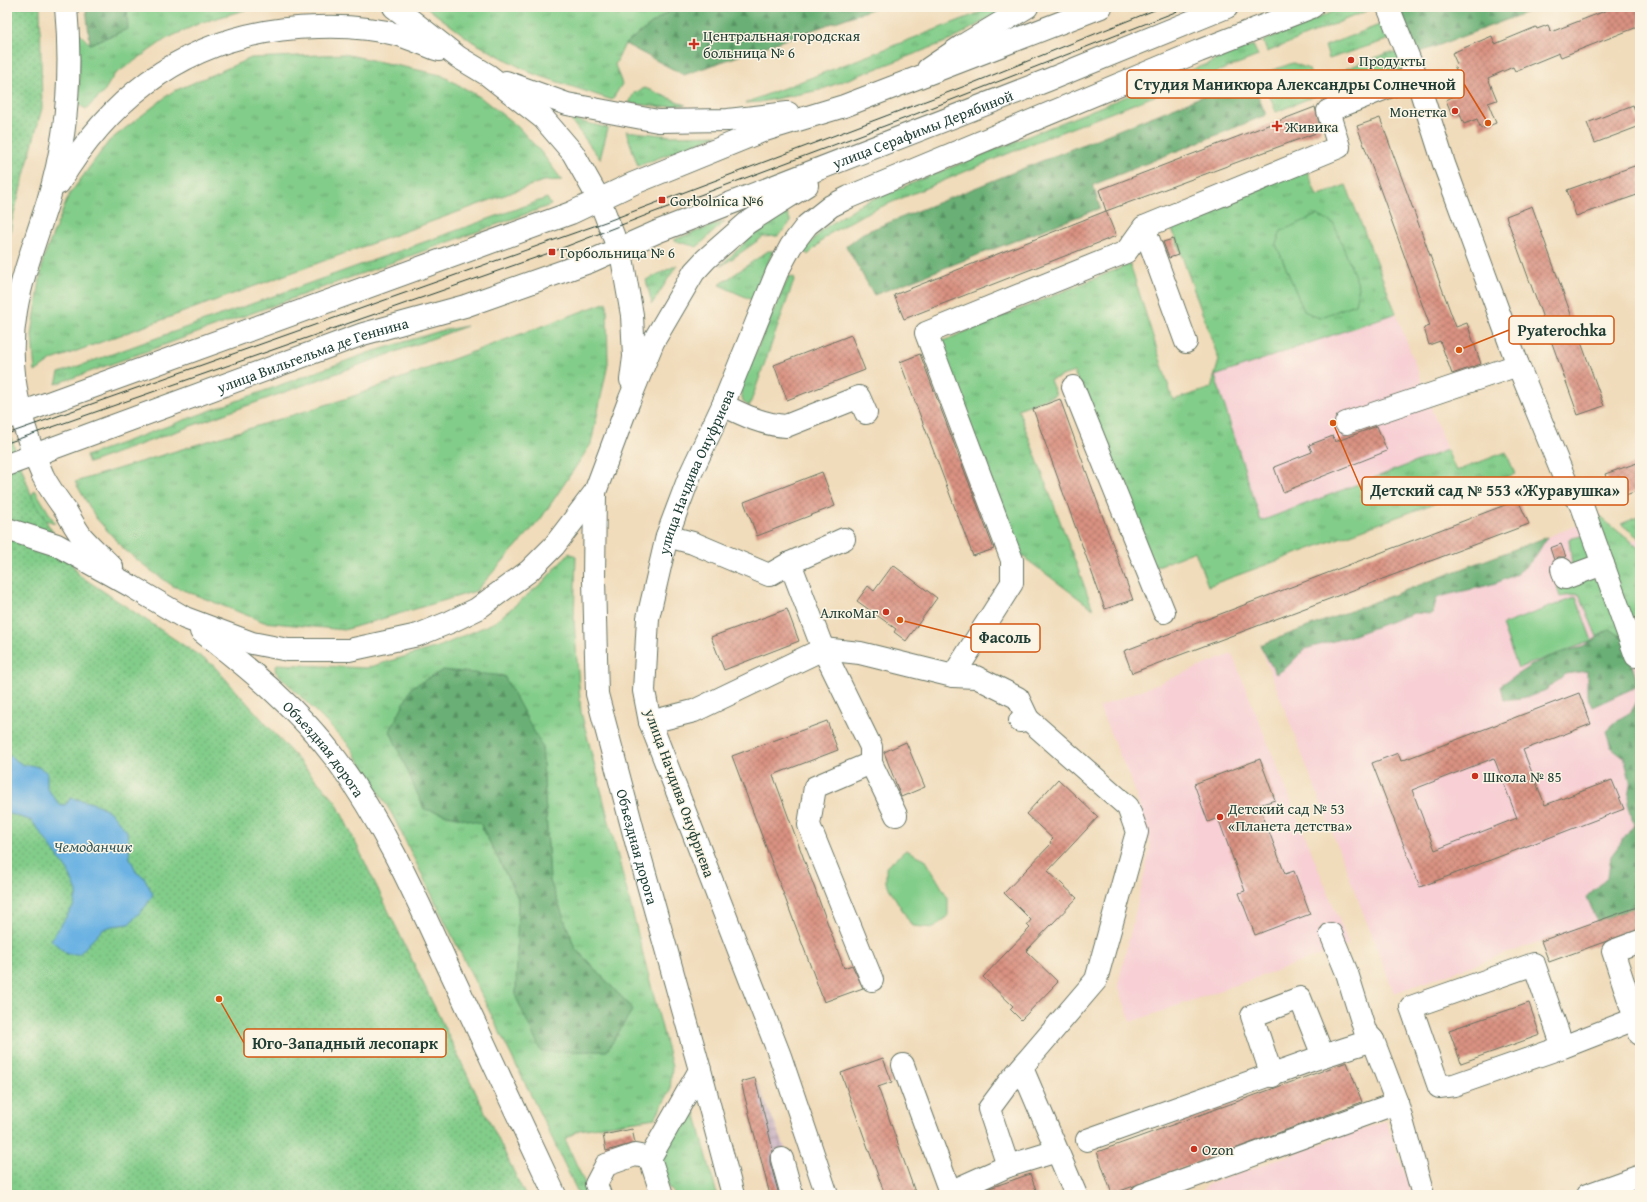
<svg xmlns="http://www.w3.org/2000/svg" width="1647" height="1202" viewBox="0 0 1647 1202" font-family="'Gentium Book Plus',serif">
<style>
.built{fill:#f7cfd4}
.industrial{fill:url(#industrial-grid)}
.grass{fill:url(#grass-tufts);stroke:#51855f;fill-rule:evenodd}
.forest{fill:url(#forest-firs);stroke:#447655}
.park{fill:url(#park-dots);stroke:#51855f}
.pitch{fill:#83cd8a;stroke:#51855f}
.water{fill:#6cb3e3;stroke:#46788c}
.building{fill:url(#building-cross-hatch);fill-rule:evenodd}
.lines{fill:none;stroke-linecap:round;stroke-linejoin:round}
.minor-casing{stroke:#687463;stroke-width:24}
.major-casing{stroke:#687463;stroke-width:24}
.minor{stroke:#fff;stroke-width:22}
.major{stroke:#fff;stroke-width:22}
.tram{stroke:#1f3d34;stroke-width:1}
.poi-dot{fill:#c8321e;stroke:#fcf5e5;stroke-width:1.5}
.labels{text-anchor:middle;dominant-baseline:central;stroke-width:3;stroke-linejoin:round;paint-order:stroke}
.poi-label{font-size:15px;fill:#1f3d34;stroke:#fcf5e5;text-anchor:start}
.street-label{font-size:15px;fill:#1f3d34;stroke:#fcf5e5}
.water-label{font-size:16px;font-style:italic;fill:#325a60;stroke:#fcf5e5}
.leader{fill:none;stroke:#d45610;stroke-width:1.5}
.callout-dot{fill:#d45610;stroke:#fcf5e5;stroke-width:1.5}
.callout{fill:#fcf5e5;stroke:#d45610;stroke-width:1.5}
.callout-label{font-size:16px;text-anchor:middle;font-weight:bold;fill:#1f3d34}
</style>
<defs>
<pattern id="industrial-grid" width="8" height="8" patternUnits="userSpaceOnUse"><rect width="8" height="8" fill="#d2bdc8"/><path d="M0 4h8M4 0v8" fill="none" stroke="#b4a3ac"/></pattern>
<pattern id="grass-tufts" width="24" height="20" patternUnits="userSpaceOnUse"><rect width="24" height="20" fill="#83cd8a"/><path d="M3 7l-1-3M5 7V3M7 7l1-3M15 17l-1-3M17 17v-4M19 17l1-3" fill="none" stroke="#6ba872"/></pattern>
<pattern id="forest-firs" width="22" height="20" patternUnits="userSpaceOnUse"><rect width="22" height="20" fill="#6ab076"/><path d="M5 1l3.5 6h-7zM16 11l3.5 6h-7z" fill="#579062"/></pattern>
<pattern id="park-dots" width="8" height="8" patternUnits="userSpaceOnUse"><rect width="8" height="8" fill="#83cd8a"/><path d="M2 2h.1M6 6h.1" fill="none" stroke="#6ba872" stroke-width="1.8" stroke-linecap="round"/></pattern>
<pattern id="building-cross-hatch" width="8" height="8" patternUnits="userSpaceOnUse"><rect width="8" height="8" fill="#da9282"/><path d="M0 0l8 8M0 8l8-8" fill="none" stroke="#b0786b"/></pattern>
</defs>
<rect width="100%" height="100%" fill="#fcf5e5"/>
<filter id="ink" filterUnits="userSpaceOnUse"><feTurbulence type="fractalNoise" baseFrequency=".025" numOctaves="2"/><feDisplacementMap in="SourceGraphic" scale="8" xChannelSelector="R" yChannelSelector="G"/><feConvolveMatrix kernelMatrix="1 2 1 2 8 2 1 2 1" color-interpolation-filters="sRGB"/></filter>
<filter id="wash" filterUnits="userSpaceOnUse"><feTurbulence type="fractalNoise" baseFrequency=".012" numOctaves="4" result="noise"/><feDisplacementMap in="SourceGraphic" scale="16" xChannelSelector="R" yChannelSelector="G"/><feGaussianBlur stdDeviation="0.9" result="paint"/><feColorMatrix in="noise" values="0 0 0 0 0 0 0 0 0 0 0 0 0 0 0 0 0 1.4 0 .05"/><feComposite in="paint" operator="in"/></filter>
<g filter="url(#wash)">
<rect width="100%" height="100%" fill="#f0dbba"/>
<g class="built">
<polygon points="1396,313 1447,450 1261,521 1215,376"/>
<polygon points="1597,518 1609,549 1640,538 1640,906 1394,993 1260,645"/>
<polygon points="1232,654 1349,945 1131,1022 1118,985 1151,846 1134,788 1099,707"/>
<polygon points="1386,1121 1413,1195 1198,1195 1209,1184"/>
</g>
<polygon class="industrial" points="755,1078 805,1194 770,1195 741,1082"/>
<g class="grass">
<polygon points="127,7 255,7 200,23 166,39 114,75 103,93 86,109 79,105 79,33 90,44 127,29"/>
<polygon points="426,7 668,7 669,11 625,44 615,65 622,84 612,100 531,73 473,42"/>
<polygon points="994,7 1008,7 951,40 820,90 760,102 745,103"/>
<polygon points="1344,7 1376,7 1267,52 1263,41"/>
<polygon points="1387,22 1393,38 1329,59 1325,46"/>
<polygon points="1253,45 1258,56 1043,139 864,214 829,234 808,255 804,251 823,229 861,204"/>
<polygon points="1387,53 1400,53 1408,70 1368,91 1358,78 1343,83 1338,72"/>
<polygon points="344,54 441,75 480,97 517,126 541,152 562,180 543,181 52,360 35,372 32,335 43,259 69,195 109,141 172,92 251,58"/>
<polygon points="1293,63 1309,69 1317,95 1276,112 1261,74"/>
<polygon points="645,88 686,105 662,107 629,103 634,93"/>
<polygon points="570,119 608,128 600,159"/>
<polygon points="626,131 671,136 718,135 638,166"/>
<polygon points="1306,168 1317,196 1346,185 1396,313 1215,376 1261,521 1447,450 1456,471 1506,452 1515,474 1208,586 1195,551 1153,568 1074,372 1050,380 1056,395 1018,409 1093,609 1018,553 938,343 1130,264 1173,400 1211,388 1219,360 1170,223"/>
<polygon points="547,198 551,205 56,384 59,373"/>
<polygon points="787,213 791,222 778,236 763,237 723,265 721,265 751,237"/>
<polygon points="725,221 697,247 673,240"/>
<polygon points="768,251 773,251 752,300 719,285"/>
<polygon points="677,265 652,304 646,280"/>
<polygon points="789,276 795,278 749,407 743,401 740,388"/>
<polygon points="607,302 608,364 591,444 540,520 476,591 344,630 264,622 173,586 150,570 125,550 96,518 75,482 348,398"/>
<polygon points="467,326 89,463 86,456 365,354 440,331"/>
<polygon points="35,490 55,523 21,512"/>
<polygon points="1598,515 1640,549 1640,650 1593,518"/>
<polygon points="1640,516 1640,539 1621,524"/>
<polygon points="1585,535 1594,560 1572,565 1569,539"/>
<path d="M569,553L576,556L574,621L581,712L672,1067L670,1091L655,1118L579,1130L565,1139L590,1195H579L553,1140L392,814L350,746L275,671L277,664L366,668L441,646L495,622L543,582ZM542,746L550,881L575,948L633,1009L516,997L518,898L480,823Z"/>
<polygon points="1594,575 1602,578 1625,639 1610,629 1597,637 1579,594 1560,597 1557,587"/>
<polygon points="693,1104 717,1195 676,1195 669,1188 658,1156"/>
</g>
<g class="forest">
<polygon points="86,7 127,7 128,29 90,44"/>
<polygon points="668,7 878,7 684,75 625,44 669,11"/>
<polygon points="1416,7 1541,7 1418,53 1401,13"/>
<polygon points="1250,77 1266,115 1093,185 1100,208 874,295 846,246 863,233"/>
<path d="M1547,537C1542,545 1538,554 1532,560C1508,588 1469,587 1437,598L1432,614L1414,613L1351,636L1305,649L1286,668L1276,674L1260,645Z"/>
<polygon points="1610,629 1625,639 1638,686 1592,707 1587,696 1587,671 1565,674 1546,690 1528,697 1504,700 1501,685 1530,666 1558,653 1583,647"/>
<polygon points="443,670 504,676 542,746 550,881 575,948 633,1009 607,1051 541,1052 516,997 518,898 480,823 424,809 390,731 412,687"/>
<polygon points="1640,696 1640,906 1597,921 1587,897 1608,877 1611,856 1634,825 1628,803 1631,784 1624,757 1611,747 1606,731 1619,719 1631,712"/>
</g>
<g class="park">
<polygon points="7,7 40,7 42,108 12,221 7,255"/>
<polygon points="7,426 33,500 79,575 213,665 336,802 525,1195 7,1195"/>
</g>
<g class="pitch">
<polygon points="1317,215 1334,224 1359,287 1355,304 1319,318 1304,311 1276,244 1281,231"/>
<polygon points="1576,597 1592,641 1518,668 1502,625"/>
<polygon points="906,850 925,859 948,898 948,916 934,928 912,926 886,883 886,867"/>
</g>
<path class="water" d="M7,754L23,765C31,764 41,767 47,773V788L59,804L65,805L71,798C84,801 99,803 110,812C116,817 121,825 127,831L130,858L137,873L144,877L153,894L146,906L129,924L112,926L102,930L79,954H67L51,940L74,905L77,892L68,871L32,821L7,813Z"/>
<g id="blocks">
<g class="building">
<polygon points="1615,7 1640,7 1640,26 1561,57 1559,53 1515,71 1513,67 1488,78 1497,100 1488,103 1496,123 1481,129 1477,119 1464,124 1459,112 1452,115 1446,100 1461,93 1455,80 1459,78 1454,65 1457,64 1452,53 1492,36 1495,44 1536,27 1537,29 1548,25 1551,32"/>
<polygon points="1633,105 1640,126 1595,143 1587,123"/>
<polygon points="1315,107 1321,131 1106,211 1099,190"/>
<polygon points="1380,118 1456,327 1467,323 1481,364 1452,374 1440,341 1429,345 1424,328 1430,326 1357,126"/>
<polygon points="1640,164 1640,194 1576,216 1567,190"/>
<polygon points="1532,206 1604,406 1578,415 1506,216"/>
<polygon points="1106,211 1116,236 904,319 894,295"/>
<polygon points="1173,239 1178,255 1169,258 1163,242"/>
<polygon points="851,335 865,370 787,400 774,365"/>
<polygon points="920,354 994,549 973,556 900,362"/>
<polygon points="1060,399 1133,600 1105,609 1033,409"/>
<polygon points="1377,426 1387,451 1283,492 1274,467 1312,452 1309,445 1333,436 1335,442"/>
<polygon points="1640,462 1640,490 1614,499 1605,474"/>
<polygon points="822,472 835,506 757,536 744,502"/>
<polygon points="1518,500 1529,524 1132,673 1124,651"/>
<polygon points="1561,544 1566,557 1558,557 1554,560 1550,548"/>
<polygon points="893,565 937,598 906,641 894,632 896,629 857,601 868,586 874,591"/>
<polygon points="787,609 799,641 724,670 711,637"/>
<path d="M1579,693L1591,724L1523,750L1545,805L1612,780L1624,809L1420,887L1372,763L1398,753L1401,761ZM1494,758L1517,818L1435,850L1412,790Z"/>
<polygon points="827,721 838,750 773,775 844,968 852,965 863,988 824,1002 732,756"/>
<polygon points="906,742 925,787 901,797 884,752"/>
<polygon points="1260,759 1275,800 1259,805 1285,874 1294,871 1310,914 1255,935 1239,893 1245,891 1218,818 1208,822 1194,784"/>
<polygon points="1058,779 1098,817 1048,871 1077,898 1026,951 1058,982 1021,1020 1010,1009 1013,1006 983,977 1030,928 1027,925 1031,920 1004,893 1051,844 1050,842 1053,839 1026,814"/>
<polygon points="1640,906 1640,929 1549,962 1541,941"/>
<polygon points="1529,1003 1540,1035 1461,1063 1449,1030"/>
<polygon points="883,1058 892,1082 878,1087 916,1195 885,1195 841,1073"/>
<polygon points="1347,1062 1362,1102 1112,1194 1097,1152"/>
<polygon points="755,1078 773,1150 770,1156 770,1162 779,1195 770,1195 741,1082"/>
<polygon points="632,1129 635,1143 606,1151 603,1135"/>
<polygon points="1030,1174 1038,1195 976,1195 984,1190"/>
</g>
</g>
</g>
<g filter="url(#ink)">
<use href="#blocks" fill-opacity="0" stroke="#687463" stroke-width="1"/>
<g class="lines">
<defs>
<g id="minor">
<polyline points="1388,7 1416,76 1444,164 1518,365 1570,492 1581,503 1636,656 1640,655"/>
<polyline points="928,69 962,46 1027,7"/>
<polyline points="1144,227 1186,342"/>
<polyline points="1073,387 1164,612"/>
<path d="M723,405C743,415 764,425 786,426L859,397L866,413"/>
<polyline points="1346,423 1518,365"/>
<polyline points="667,536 693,543 769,575 790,563 844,539"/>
<polyline points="790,563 823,649 871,747 871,763 815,787 809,825 872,980"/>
<polyline points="1562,569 1565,578 1603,564"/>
<polyline points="953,676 976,677 1018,698 1028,719"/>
<polyline points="650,722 694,711 823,649 860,653 953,676 1012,583 1012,560 926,333 1126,252 1144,227 1339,147 1328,111 1416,76"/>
<polyline points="871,763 896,815"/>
<polyline points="1331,934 1347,973 1365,1031 1373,1040"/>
<polyline points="1640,941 1613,951 1640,1034"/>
<polyline points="1563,1047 1534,964 1411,1007 1439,1087 1454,1085 1563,1047 1635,1019"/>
<polyline points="903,1065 950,1192 1008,1166 1057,1151"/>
<polyline points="1022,1068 1076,1195"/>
<polyline points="1272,1076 1252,1016 1300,998 1323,1056"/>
<polyline points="1087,1140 1323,1056 1373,1040 1397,1103 1423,1195"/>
<polyline points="650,1158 700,1070"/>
<polyline points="782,1159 792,1195"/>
<polyline points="1008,1166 989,1109 1009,1082 1096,980 1137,832 1128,807 1028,719 1020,721"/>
<polyline points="600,1195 596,1184 606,1165 635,1155 650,1158 662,1195"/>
<path id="s1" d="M827,1195L780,1056L650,722L644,691L648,618L667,536L690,475L723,405L777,272L791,246L807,225L831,206L849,197L1199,51L1312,7"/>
<polyline points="1142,1195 1397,1103"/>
<polyline points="1587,1195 1640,1176"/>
</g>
<g id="major">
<path d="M66,7C72,72 67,139 48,201C37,237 22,274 16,311C6,367 20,425 43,476C49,488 58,500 66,511C71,520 76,529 82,537C91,547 102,557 112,567"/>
<polyline points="394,7 458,57 488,75 543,118 573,153 600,201 622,258 632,315 634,357 631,380"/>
<polyline points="506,82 567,104 658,121 728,120 788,113"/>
<path d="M59,183C118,85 202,29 318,27C345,26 373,28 399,35C412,39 425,45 439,50"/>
<polyline points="7,418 571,213 632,184 765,130 844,106 1101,7"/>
<path id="s2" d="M7,465L363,334L465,306L589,262L659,231L1048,80L1227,7"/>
<path id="s3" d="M595,492L594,580L597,694L638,849L700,1070L733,1195"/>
<polyline points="7,529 57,545 131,586 185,618 252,643 288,650 349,650 418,635 450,622 477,609 529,571 554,546 595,492 629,401 653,342 694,272 706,259 747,223 807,185"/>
<path id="s4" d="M201,631C250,669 299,710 336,759C382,821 414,892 446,962C482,1039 518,1117 555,1195"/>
</g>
</defs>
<use href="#minor" class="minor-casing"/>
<use href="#major" class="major-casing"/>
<use href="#minor" class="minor"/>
<use href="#major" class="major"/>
<g class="tram">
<polyline points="7,434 608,221 973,83 1162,7"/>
<polyline points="7,443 552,252 652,213 903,119 1188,7"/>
</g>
</g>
</g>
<g class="poi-dot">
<path d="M692 38h4v4h4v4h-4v4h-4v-4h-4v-4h4z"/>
<circle cx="1351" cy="60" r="4"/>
<circle cx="1455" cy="111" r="4"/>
<path d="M1275 120h4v4h4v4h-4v4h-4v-4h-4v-4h4z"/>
<rect x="658" y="196" width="8" height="8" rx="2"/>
<rect x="548" y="248" width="8" height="8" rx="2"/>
<circle cx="886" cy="612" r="4"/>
<circle cx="1475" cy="776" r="4"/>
<circle cx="1220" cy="817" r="4"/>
<circle cx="1194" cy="1149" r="4"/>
</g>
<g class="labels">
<g class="poi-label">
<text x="703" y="35">Центральная городская<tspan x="703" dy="17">больница № 6</tspan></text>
<text x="1359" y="60">Продукты</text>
<text x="1447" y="111" text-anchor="end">Монетка</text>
<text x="1285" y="126">Живика</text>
<text x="670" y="200">Gorbolnica №6</text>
<text x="560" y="252">Горбольница № 6</text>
<text x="878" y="612" text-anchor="end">АлкоМаг</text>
<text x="1483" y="776">Школа № 85</text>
<text x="1228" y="808">Детский сад № 53<tspan x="1228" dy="17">«Планета детства»</tspan></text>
<text x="1202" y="1149">Ozon</text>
</g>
<g class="street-label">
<text stroke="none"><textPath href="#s2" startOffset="976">улица Серафимы Дерябиной</textPath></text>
<text stroke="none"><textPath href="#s2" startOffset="325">улица Вильгельма де Геннина</textPath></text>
<text stroke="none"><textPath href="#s1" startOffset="764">улица Начдива Онуфриева</textPath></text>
<text stroke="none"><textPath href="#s4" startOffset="171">Объездная дорога</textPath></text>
<text transform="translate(680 793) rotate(70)">улица Начдива Онуфриева</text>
<text stroke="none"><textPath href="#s3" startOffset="360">Объездная дорога</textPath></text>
</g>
<g class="water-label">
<text x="93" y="846">Чемоданчик</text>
</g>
</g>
<path class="leader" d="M1488 123L1464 84M1459 350L1509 330M1333 423L1362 491M900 620L971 638M219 999L244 1043"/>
<g class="callout-dot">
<circle cx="1488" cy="123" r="4"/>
<circle cx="1459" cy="350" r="4"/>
<circle cx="1333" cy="423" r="4"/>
<circle cx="900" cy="620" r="4"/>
<circle cx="219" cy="999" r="4"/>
</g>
<g class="callout">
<rect x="1127" y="70" width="337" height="28" rx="4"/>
<rect x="1509" y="316" width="105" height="28" rx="4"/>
<rect x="1362" y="477" width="266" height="28" rx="4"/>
<rect x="971" y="624" width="69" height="28" rx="4"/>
<rect x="244" y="1029" width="202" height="28" rx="4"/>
</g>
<g class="callout-label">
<text x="1295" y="90">Студия Маникюра Александры Солнечной</text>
<text x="1562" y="336">Pyaterochka</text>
<text x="1495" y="496">Детский сад № 553 «Журавушка»</text>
<text x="1005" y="643">Фасоль</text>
<text x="345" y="1049">Юго-Западный лесопарк</text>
</g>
<rect width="1647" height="1202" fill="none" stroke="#fcf5e5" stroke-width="24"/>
</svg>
